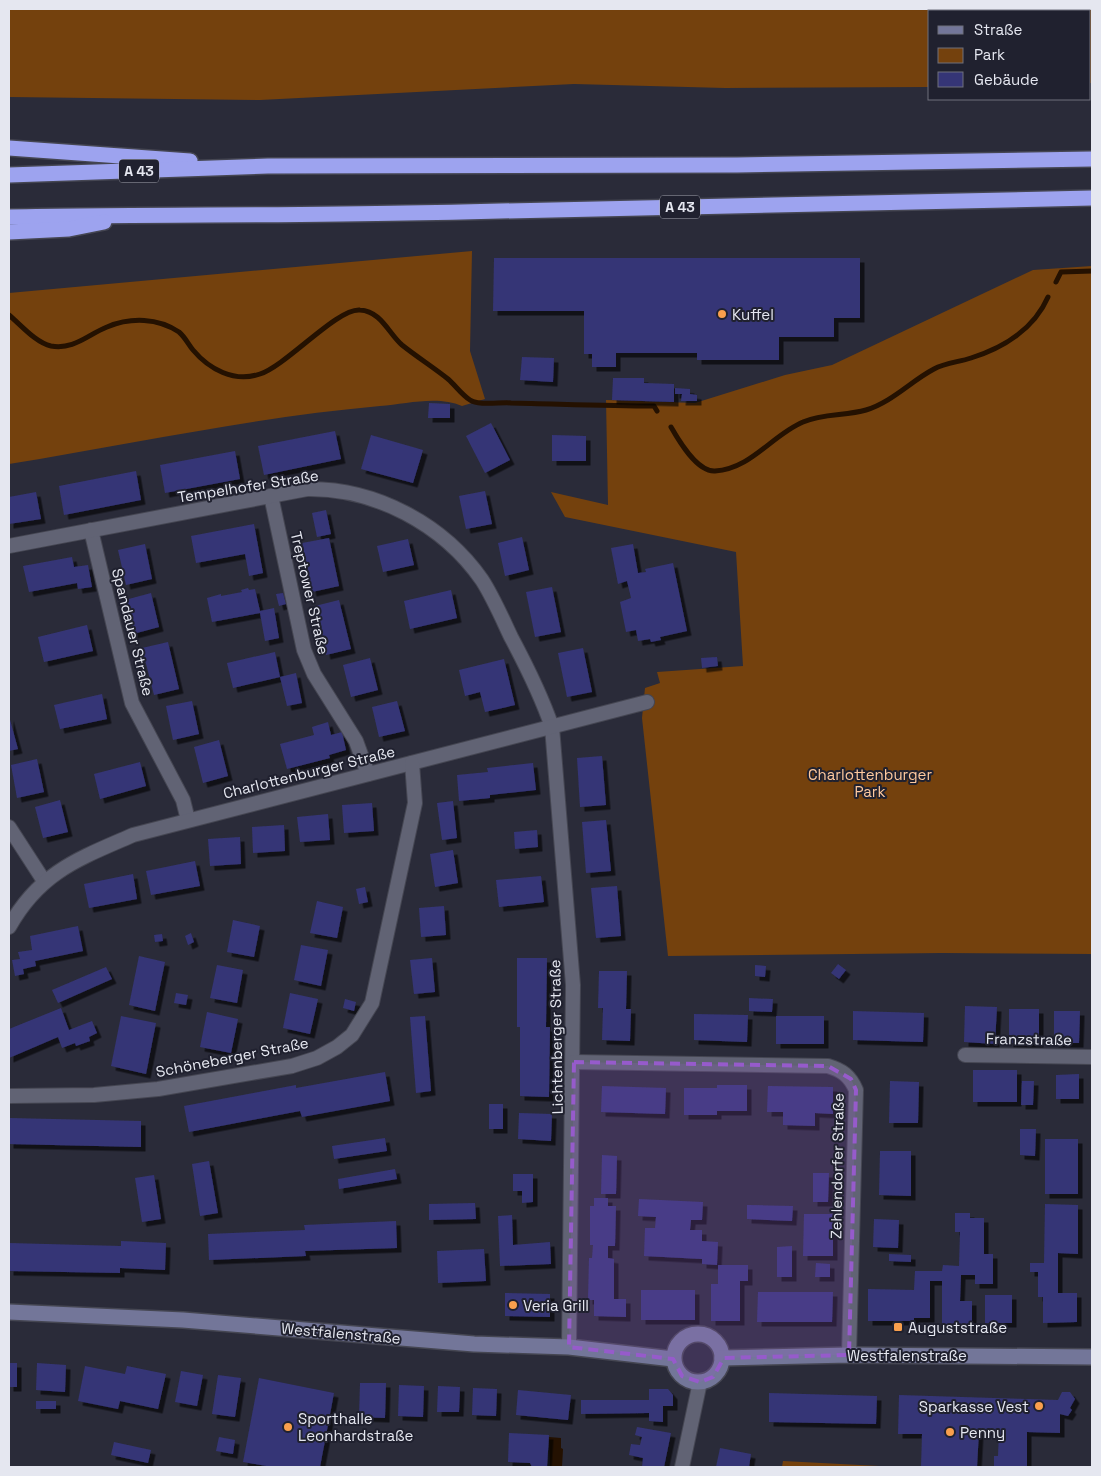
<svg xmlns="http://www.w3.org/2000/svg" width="1101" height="1476" viewBox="0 0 1101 1476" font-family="'Space Grotesk',sans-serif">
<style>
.green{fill:#74410d}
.water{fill:#241101}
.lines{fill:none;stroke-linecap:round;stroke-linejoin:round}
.stream{stroke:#241101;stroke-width:5}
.building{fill:#353576;filter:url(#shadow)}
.street-casing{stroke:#454652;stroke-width:16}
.secondary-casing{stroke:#454652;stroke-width:18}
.highway-casing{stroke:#454652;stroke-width:18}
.street{stroke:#616374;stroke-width:14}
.secondary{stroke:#737699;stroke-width:15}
.highway{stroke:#9da3ef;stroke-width:15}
.marked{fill:#965bcb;fill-opacity:0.2;stroke:#965bcb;stroke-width:4;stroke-dasharray:10 6;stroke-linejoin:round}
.poi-dot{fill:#f99f4d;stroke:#20212f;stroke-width:2}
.labels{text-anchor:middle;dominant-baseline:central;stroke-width:4;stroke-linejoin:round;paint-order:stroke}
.shield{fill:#20212f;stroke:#aaacb6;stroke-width:1}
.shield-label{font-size:14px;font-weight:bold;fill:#e5e7f0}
.poi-label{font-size:15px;fill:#e5e7f0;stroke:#20212f;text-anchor:start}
.street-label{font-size:15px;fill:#e5e7f0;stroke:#20212f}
.park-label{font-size:15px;fill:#fec99e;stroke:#20212f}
</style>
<defs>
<filter id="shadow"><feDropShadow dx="4.5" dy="4.5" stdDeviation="0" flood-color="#0009"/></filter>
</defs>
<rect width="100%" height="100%" fill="#2a2b39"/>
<g class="green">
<polygon points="9,9 1092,9 1092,83 1090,83 1090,11 930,11 930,87 725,88 574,84 260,100 9,97"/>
<path d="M472,251L470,351L485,399L462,406C438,395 406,404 380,406C256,417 132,444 9,464V293Z"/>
<polygon points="1092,266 1092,954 942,953 668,956 642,718 645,688 660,683 657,672 743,666 736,552 565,517 551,492 608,505 606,400 695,403 785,375 832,365 1033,270"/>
<polygon points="783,1461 879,1466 879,1467 782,1467"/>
</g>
<polygon class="water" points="549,1437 561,1438 561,1448 563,1449 562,1467 550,1467"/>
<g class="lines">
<g class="stream">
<polyline points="1056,282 1061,272 1092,271"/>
<path d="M9,315C21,325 36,343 51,346C74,350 87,335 107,327C131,317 158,318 179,332C185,337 188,344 193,350C209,369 234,383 260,374C287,365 337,308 360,310C381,311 389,334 402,345C417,357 433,367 448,379C455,385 462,395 470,400C479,406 500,402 511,403C559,404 607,406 654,406L657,411"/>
<path d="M671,427C679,441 697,472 715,471C751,469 772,435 803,422C823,413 846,416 866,410C892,402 911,381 934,369C945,363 959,362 971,358C1003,348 1034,329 1048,297"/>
</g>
</g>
<g class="building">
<polygon points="494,258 860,258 860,318 834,318 834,337 779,337 779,360 697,360 697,353 616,353 616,367 592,367 592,354 584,354 584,311 493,311"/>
<polygon points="522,357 554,358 553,382 520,380"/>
<polygon points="613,378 644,378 644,383 674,384 674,402 612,400"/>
<polygon points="675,388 690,389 690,394 697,395 697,401 681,401 682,394 675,394"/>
<polygon points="429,403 450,404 450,418 428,418"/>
<polygon points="491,423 510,460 485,473 466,436"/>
<polygon points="335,431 341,459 264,475 258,446"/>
<polygon points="371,435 423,450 413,483 361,469"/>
<polygon points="552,435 586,436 586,461 552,461"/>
<polygon points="235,451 240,479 165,493 160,465"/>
<polygon points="136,471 141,500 64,515 59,486"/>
<polygon points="485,491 492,524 466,529 459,496"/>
<polygon points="36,492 41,519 9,524 9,497"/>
<polygon points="326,510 331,534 317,537 312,513"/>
<polygon points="254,524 263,573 249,576 245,554 196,563 191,536"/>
<polygon points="522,537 529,570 505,576 498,543"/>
<polygon points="329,538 339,586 312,592 302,543"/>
<polygon points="408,539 414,565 383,572 377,546"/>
<polygon points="145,544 152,579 126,585 118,550"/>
<polygon points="633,544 638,573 646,572 645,569 673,563 687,631 660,637 661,640 651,642 650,639 638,641 636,630 626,632 620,602 631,598 627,581 618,584 611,548"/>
<polygon points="72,557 74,567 88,565 92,587 78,589 77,583 29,592 23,566"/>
<polygon points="552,587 561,632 535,637 526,592"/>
<polygon points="248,588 249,590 255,589 260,611 274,608 279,638 265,641 260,613 212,622 207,598 221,594 221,596 242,592 241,590"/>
<polygon points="451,590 457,618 410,629 404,601"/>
<polygon points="151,593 159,627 133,634 125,600"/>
<polygon points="283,593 286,604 279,606 276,594"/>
<polygon points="339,600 351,649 326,655 315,606"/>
<polygon points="87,625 93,651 44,662 38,637"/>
<polygon points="168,642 179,689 154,695 142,648"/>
<polygon points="583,648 592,692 567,697 558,653"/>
<polygon points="275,652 280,677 296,673 302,703 287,706 280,677 233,688 227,663"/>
<polygon points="717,657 718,666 702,668 701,658"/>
<polygon points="370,658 378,690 351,697 343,665"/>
<polygon points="504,659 515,705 485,712 480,692 465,696 459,670"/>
<polygon points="102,694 107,719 60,729 54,705"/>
<polygon points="192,701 199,734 173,740 166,706"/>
<polygon points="397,701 405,731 379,737 372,707"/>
<polygon points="9,716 18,749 9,751"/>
<polygon points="328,722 331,735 342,732 346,750 329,755 330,758 287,769 280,744 314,735 312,727"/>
<polygon points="219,740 228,776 203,783 194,747"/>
<polygon points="602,756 606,805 580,807 577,758"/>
<polygon points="37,759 44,792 17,798 11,765"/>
<polygon points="140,762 146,786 100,799 94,774"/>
<polygon points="533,763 536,790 490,795 490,798 459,801 457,775 488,772 487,768"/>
<polygon points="60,800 68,832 43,838 35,807"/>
<polygon points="453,801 457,838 442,840 437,803"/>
<polygon points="372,803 374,831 344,833 342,805"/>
<polygon points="328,814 330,840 300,842 297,817"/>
<polygon points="606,820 611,871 586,873 582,822"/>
<polygon points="284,825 285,851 253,853 252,827"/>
<polygon points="537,830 538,847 515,849 514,832"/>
<polygon points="240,837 241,864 210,866 208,839"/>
<polygon points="453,850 458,883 435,887 430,854"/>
<polygon points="195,861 200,886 151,895 146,871"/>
<polygon points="133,874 137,899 89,908 84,884"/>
<polygon points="541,876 544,902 499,907 496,880"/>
<polygon points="617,886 621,936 596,938 591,888"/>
<polygon points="365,887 368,902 359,904 356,889"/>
<polygon points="317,901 343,907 337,938 310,933"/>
<polygon points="444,906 446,935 421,937 419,908"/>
<polygon points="233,920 260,926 254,957 227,952"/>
<polygon points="78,926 83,951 35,961 36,966 23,969 24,974 15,976 12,960 20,959 18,952 32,950 30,936"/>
<polygon points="191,933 194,942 188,945 185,936"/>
<polygon points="162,934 163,941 155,942 154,935"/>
<polygon points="301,945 328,950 321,986 294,980"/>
<polygon points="139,956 165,962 155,1011 129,1005"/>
<polygon points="432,958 435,992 414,994 410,960"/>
<polygon points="517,958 547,958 546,1027 550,1027 549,1097 520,1096 520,1027 517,1027"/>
<polygon points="838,964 846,970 839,979 831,973"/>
<polygon points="217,965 243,970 237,1003 210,998"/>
<polygon points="755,965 766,966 765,977 755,976"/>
<polygon points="106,967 112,979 58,1003 52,990"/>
<polygon points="599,971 627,971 626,1009 631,1009 630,1041 602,1040 603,1008 598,1008"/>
<polygon points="176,993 188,995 186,1005 174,1003"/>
<polygon points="290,993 318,999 310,1034 283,1028"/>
<polygon points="749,998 773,999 772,1012 749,1011"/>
<polygon points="345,999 356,1002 354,1011 343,1008"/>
<polygon points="965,1006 997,1007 995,1044 964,1042"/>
<polygon points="61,1008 69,1030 92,1021 97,1033 89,1037 90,1041 76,1046 75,1043 62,1048 58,1037 9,1058 9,1029"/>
<rect x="1009" y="1009" width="30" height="34"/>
<polygon points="853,1011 924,1013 923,1042 853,1040"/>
<polygon points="1054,1011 1080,1011 1079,1043 1054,1043"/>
<polygon points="207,1012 238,1019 231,1053 200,1047"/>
<polygon points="694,1014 748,1015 747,1042 694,1040"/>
<polygon points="121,1016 156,1023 146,1074 111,1066"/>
<polygon points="425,1016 431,1091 416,1093 410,1017"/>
<rect x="776" y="1016" width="48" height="28"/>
<rect x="973" y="1070" width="44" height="32"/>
<polygon points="385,1072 390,1101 302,1117 300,1111 189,1132 184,1106 296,1085 296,1088"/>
<polygon points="1079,1074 1079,1099 1056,1099 1056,1075"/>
<polygon points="890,1081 919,1082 918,1123 889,1123"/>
<polygon points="1022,1081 1034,1081 1033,1105 1021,1105"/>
<polygon points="717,1085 747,1085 747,1111 717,1111 717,1115 684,1115 684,1088 717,1088"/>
<polygon points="602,1086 666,1088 665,1114 601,1112"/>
<polygon points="768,1086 833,1087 833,1114 815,1113 815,1126 783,1125 783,1112 767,1112"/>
<rect x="489" y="1104" width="14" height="25"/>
<polygon points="519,1113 552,1114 551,1141 518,1139"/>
<polygon points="9,1118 141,1121 141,1147 9,1144"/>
<polygon points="1020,1129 1036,1129 1035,1156 1020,1155"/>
<polygon points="385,1138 387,1151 334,1159 332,1146"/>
<rect x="1045" y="1139" width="33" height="55"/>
<polygon points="880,1151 911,1151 911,1196 879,1195"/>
<polygon points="602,1155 617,1156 616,1194 601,1194"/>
<polygon points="209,1161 218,1213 200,1216 192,1164"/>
<polygon points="395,1169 397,1179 339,1189 338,1179"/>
<polygon points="813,1173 829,1173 828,1202 813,1202"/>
<polygon points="513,1174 533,1174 533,1202 522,1203 522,1191 513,1191"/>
<polygon points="154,1175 161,1219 142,1222 135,1178"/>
<polygon points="594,1198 608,1198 608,1206 616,1206 615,1246 608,1246 608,1258 614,1259 614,1299 626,1299 626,1317 594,1316 594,1300 588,1300 589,1258 592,1258 593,1245 590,1245 590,1206 594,1206"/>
<polygon points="639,1199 703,1202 702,1220 691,1220 690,1230 702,1230 702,1241 718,1242 717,1265 702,1264 702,1259 644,1256 645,1228 655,1228 656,1217 638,1216"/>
<polygon points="475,1203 476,1219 429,1220 429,1204"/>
<polygon points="1045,1204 1078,1205 1078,1254 1058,1253 1058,1293 1077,1293 1077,1322 1043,1323 1043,1297 1038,1297 1038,1272 1030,1272 1030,1263 1044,1263"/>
<polygon points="747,1205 793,1206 792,1221 747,1219"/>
<polygon points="955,1213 970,1213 970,1218 984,1218 984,1254 993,1254 993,1284 975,1284 975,1275 961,1275 960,1301 972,1301 972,1324 942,1324 942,1281 930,1281 930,1318 914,1318 914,1321 868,1321 868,1289 914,1290 915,1271 942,1271 943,1265 959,1266 960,1232 955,1232"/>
<polygon points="804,1214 833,1214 833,1256 803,1256"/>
<polygon points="512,1215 513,1245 550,1242 551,1264 500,1266 498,1216"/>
<polygon points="874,1219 899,1220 898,1248 873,1247"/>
<polygon points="396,1221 397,1248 305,1251 306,1256 209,1260 208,1234 305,1230 304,1225"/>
<polygon points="121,1241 166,1243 165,1270 120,1268 120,1273 9,1271 9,1243 121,1246"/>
<polygon points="792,1246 792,1277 777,1277 777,1247"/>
<polygon points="484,1249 486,1281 438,1283 437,1251"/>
<polygon points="889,1254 911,1255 911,1262 889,1261"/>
<polygon points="816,1263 830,1264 830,1277 815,1277"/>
<polygon points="718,1265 748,1265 748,1281 740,1281 740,1321 711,1321 711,1284 718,1284"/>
<rect x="641" y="1290" width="54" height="30"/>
<polygon points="758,1292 833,1292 832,1322 757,1322"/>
<polygon points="505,1293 550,1294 550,1317 505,1316"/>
<rect x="985" y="1295" width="27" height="28"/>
<rect x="9" y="1363" width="8" height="24"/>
<polygon points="37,1363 66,1365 65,1392 36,1390"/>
<polygon points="85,1366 125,1374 127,1366 166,1374 158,1409 120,1401 118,1409 78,1401"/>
<polygon points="181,1371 203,1375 197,1406 175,1402"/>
<polygon points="218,1375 241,1378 235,1417 212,1414"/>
<polygon points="259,1378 334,1393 320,1467 272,1467 243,1462"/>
<polygon points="360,1383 386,1383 385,1418 359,1417"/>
<polygon points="399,1385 424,1386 423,1417 398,1416"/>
<polygon points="438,1386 460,1387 459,1412 437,1412"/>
<polygon points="473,1388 497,1389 496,1416 472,1415"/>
<polygon points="649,1389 668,1389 673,1395 673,1406 663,1406 663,1422 649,1421 649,1413 581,1414 581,1400 649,1400"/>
<polygon points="518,1390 571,1395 568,1420 516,1415"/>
<polygon points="1062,1392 1070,1392 1075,1399 1070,1408 1072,1410 1068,1416 1060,1414 1060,1433 1027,1432 1027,1467 994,1467 994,1456 998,1456 999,1431 979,1431 977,1467 921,1467 922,1434 898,1434 899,1395 1058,1400"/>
<polygon points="769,1393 877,1396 876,1424 769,1422"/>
<rect x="36" y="1401" width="20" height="8"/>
<polygon points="637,1427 671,1433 664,1467 642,1467 643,1458 629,1455 631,1444 640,1445 642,1437 635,1435"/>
<polygon points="509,1433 549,1435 547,1467 532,1467 530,1463 508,1462"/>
<polygon points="219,1437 235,1440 233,1454 216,1451"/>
<polygon points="114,1442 151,1450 148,1463 111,1455"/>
<polygon points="720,1448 751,1454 749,1467 716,1467"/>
</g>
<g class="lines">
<defs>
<g id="street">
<polyline points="271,496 304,650 314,674 356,741 368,774"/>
<polyline points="91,530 132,703 183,800 188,820"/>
<path d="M9,546L307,489C375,488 443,524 482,580C493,597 502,618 511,637C527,667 541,695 552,727L573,985L569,1347"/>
<polyline points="9,827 44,881"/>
<path d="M9,927C40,872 78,859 133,835L647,702"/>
<polyline points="965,1055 1092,1057"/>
<path d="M574,1062L828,1066C842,1070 850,1076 856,1090L849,1355"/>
<polyline points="9,1096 94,1095 158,1089 292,1066 317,1058 337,1047 352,1035 372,1003 415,803 412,763"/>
<polyline points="682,1467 700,1382"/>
</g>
<g id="secondary">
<polyline points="9,1312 183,1320 474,1344 569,1347 673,1359"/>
<circle cx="698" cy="1358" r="24"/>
<polyline points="722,1358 849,1355 1092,1357"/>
</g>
<g id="highway">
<polyline points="9,148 190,161"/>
<polyline points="9,175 268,166 737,165 1092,159"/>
<path d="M9,217C141,214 274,216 406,213C635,209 864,201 1092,198"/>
<polyline points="9,232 69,229 104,222"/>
</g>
</defs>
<use href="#street" class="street-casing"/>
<use href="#secondary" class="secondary-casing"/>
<use href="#highway" class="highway-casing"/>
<use href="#street" class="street"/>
<use href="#secondary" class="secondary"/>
<use href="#highway" class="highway"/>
</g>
<path class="marked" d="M574,1062L828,1066L851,1079L856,1090L849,1355L724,1358L713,1377L700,1382L682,1376L673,1359L569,1347Z"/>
<g class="poi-dot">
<circle cx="722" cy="314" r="5"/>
<circle cx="513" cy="1305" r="5"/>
<rect x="893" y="1322" width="10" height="10" rx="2.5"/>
<circle cx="1039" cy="1406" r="5"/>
<circle cx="288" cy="1427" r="5"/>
<circle cx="950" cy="1432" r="5"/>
</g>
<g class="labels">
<g class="shield">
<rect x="119" y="159.5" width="40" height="23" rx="4"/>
<rect x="660" y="195.5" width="40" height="23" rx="4"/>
</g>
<g class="shield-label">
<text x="139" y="171">A 43</text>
<text x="680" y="207">A 43</text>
</g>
<g class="poi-label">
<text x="732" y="314">Kuffel</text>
<text x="523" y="1305">Veria Grill</text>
<text x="908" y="1327">Auguststraße</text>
<text x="1029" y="1406" text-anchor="end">Sparkasse Vest</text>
<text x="298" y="1418">Sporthalle<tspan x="298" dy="17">Leonhardstraße</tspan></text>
<text x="960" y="1432">Penny</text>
</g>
<g class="street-label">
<text transform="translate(248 486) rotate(-9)">Tempelhofer Straße</text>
<text transform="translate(310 593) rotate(77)">Treptower Straße</text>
<text transform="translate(133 632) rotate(76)">Spandauer Straße</text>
<text transform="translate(309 772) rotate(-14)">Charlottenburger Straße</text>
<text transform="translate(556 1037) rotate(-91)">Lichtenberger Straße</text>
<text transform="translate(1029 1039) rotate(1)">Franzstraße</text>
<text transform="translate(232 1057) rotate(-11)">Schöneberger Straße</text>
<text transform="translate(837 1166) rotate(-89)">Zehlendorfer Straße</text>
<text transform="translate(341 1333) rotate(5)">Westfalenstraße</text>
<text x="907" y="1355">Westfalenstraße</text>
</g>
<g class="park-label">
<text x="870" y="774">Charlottenburger<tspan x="870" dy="17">Park</tspan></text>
</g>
</g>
<rect width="1101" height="1476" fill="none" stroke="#e5e7f0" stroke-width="20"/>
<rect x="928" y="10" width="162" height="90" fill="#20212f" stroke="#6f707c"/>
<rect x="938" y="26" width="25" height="8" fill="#737699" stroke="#6f707c"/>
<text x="974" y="35" font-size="15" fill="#e5e7f0">Straße</text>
<rect x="938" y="48" width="25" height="15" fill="#74410d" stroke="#6f707c"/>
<text x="974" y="60" font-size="15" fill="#e5e7f0">Park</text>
<rect x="938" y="72" width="25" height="15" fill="#353576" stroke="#6f707c"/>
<text x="974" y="85" font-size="15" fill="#e5e7f0">Gebäude</text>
</svg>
